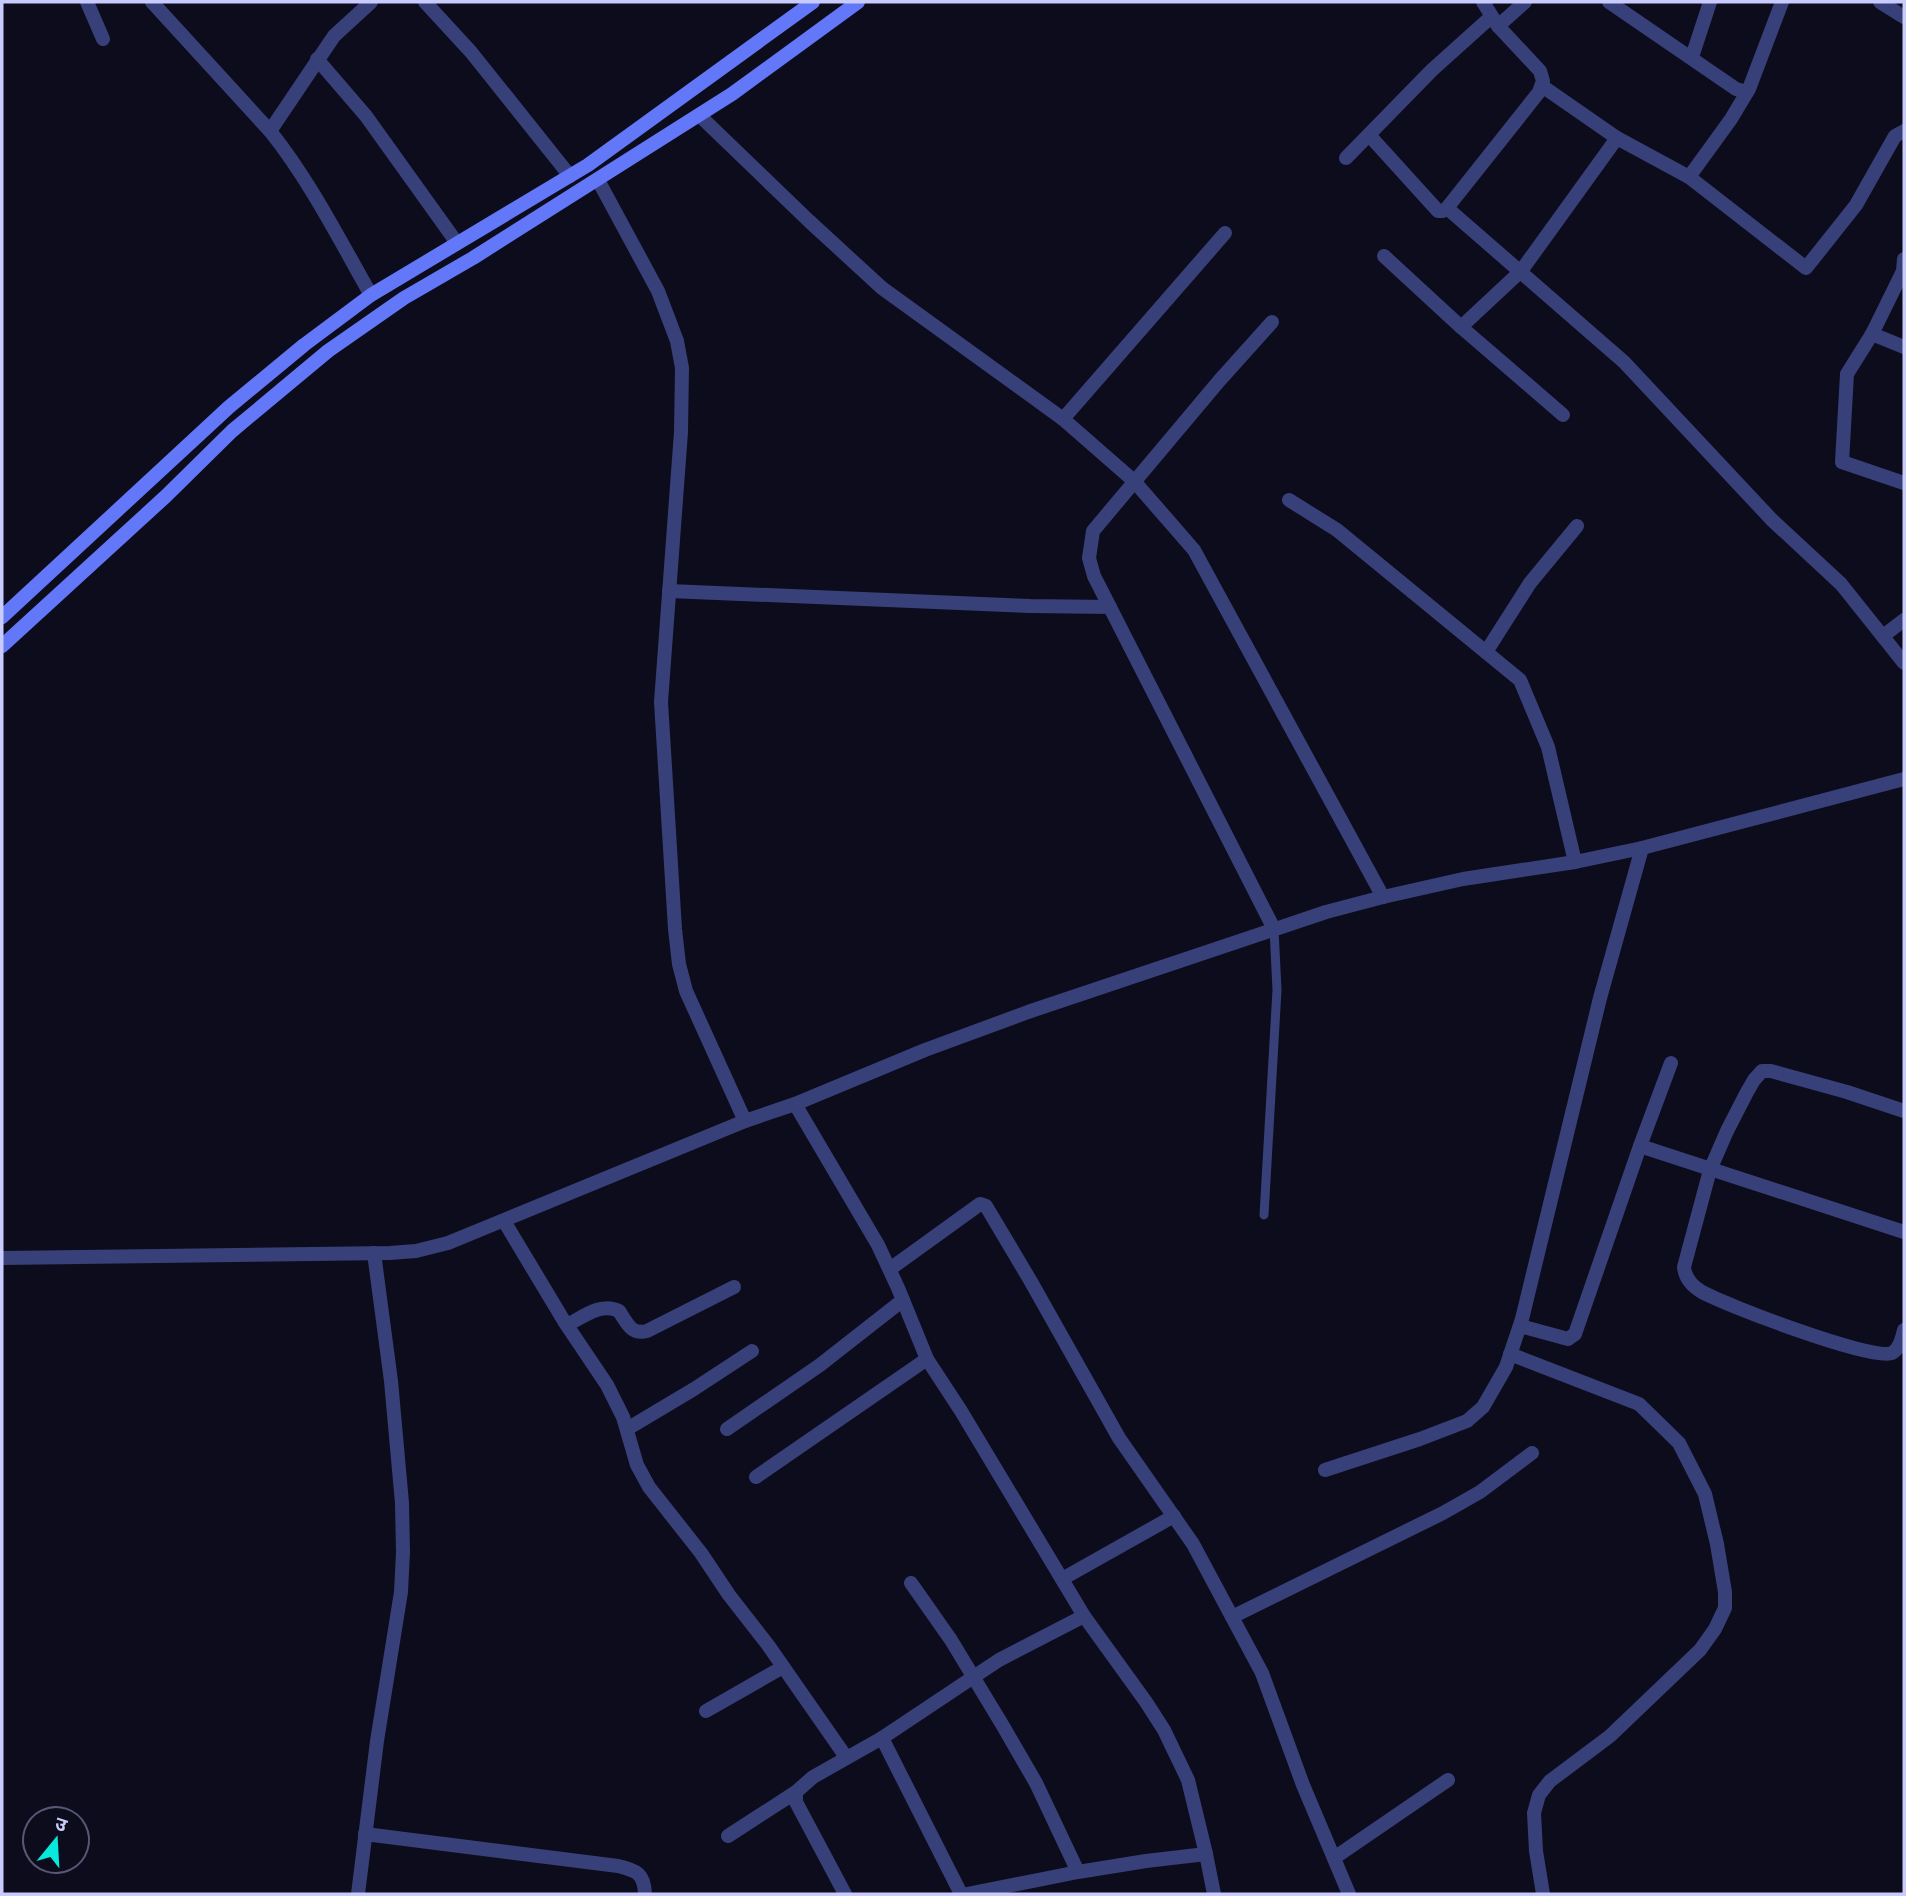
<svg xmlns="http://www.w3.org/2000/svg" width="1906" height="1896" viewBox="0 0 1906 1896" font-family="Signika,'Noto Sans Devanagari',sans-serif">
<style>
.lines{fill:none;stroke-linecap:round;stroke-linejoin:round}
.service{stroke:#384079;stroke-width:9}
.minor{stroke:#384079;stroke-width:14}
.tertiary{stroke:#384079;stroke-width:14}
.secondary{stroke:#6377f9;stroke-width:14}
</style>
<rect width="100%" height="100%" fill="#0c0c1c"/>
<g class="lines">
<polyline class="service" points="1264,1215 1277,990 1274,929"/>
<g class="minor">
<polyline points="87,2 103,39"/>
<path d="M152,2L270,131C310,181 339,239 371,295"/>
<polyline points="425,2 471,52 570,176"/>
<polyline points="1609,2 1736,89 1747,92"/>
<polyline points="1880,2 1904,17"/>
<polyline points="1498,26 1525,2"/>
<polyline points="1692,57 1710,2"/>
<polyline points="317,59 366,116 457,243"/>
<polyline points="1542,86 1617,138 1689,177 1806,268 1856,205 1895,136 1904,131"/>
<polyline points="699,115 809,221 882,288 1063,419 1134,481 1194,550 1383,897"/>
<polyline points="270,131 334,36 371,2"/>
<polyline points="1369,135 1438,211 1443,211 1447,208 1539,92 1543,81 1540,71 1498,26 1483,2"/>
<polyline points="1346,158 1432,70 1491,17"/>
<polyline points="1689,177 1731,119 1749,89 1782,2"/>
<polyline points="598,180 658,291 677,341 682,368 681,432 661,702 675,929 679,964 686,991 745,1121"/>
<polyline points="1447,208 1624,362 1772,520 1841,584 1904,663"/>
<polyline points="1384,256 1461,327"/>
<polyline points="1904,259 1903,271 1872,334 1847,374 1842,462 1904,483"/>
<polyline points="1272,322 1219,381 1093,531 1089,558 1094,576 1274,929"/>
<polyline points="1872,334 1904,347"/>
<polyline points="1563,415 1461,327 1521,271 1617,138"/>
<polyline points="1063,419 1225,233"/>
<polyline points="1289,500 1337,530 1520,680 1548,747 1575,862"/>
<polyline points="669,591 1030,606 1110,607"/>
<polyline points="1883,636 1904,620"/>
<polyline points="1486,652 1530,583 1577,526"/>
<polyline points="795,1104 878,1245 898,1288 927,1359 961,1411 1084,1616 1146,1702 1164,1730 1188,1780 1206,1854 1214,1894"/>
<path d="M1904,1111L1847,1092L1771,1071H1762L1754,1080L1747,1092L1727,1131L1710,1170L1684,1267C1685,1279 1692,1286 1702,1292C1726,1305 1871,1361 1892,1353C1900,1349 1902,1338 1904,1330"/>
<polyline points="1640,1146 1904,1232"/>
<polyline points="504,1221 564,1321 607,1385 623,1417 637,1465 649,1487 701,1553 729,1595 768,1645 846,1757"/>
<polyline points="890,1269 980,1204 986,1206 1030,1280 1119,1438 1193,1544 1262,1673 1303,1785 1349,1894"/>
<path d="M567,1325C583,1317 601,1302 619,1311C627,1323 631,1335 647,1331L734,1287"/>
<polyline points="1520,1326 1568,1339 1575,1334 1640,1146 1671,1063"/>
<polyline points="1510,1354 1639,1404 1679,1443 1705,1494 1717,1544 1725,1592 1725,1608 1715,1629 1700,1650 1610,1736 1550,1781 1539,1795 1534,1813 1536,1851 1543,1894"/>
<polyline points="627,1429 694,1389 752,1351"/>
<polyline points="727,1429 820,1365 903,1300"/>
<polyline points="1325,1470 1420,1439 1467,1421 1483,1407 1506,1367 1522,1319 1600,998 1642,848"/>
<polyline points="756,1477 927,1359"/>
<polyline points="1062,1579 1174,1516"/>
<polyline points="911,1583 951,1640 1003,1726 1036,1783 1078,1872"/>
<polyline points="1232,1617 1443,1513 1480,1492 1532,1453"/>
<polyline points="706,1711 783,1667"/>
<polyline points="882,1738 961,1894"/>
<path d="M365,1834L618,1866C637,1871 644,1873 645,1894"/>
<polyline points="728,1836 796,1792"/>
<polyline points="1334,1858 1448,1780"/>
<polyline points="358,1894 377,1741 401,1592 403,1552 402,1503 391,1381 374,1253"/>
<polyline points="845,1894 796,1802 796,1792 813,1777 882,1738 999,1660 1084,1616"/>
<polyline points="967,1894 1078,1872 1146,1861 1206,1854"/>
</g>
<polyline class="tertiary" points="2,1258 390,1253 416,1251 448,1243 745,1121 795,1104 925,1050 1028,1012 1326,912 1383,897 1463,879 1575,862 1642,848 1904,779"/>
<g class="secondary">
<polyline points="2,617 229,407 304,345 371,295 588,165 813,2"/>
<polyline points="2,646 166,496 232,431 328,351 404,298 473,258 732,94 858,2"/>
</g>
</g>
<rect width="1906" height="1896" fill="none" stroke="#c9cbfd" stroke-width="7"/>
<g transform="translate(56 1840) rotate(18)"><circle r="33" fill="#0c0c1c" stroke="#585876" stroke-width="2"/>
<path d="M0-5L12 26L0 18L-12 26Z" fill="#08e9dd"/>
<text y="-10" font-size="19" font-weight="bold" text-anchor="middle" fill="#c9cbfd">उ</text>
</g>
</svg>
